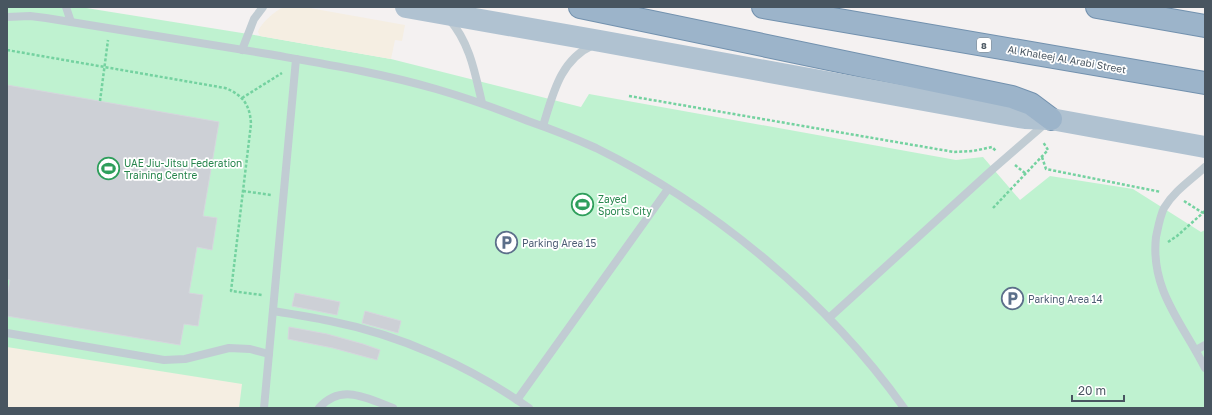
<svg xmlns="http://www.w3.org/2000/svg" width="1212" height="415" viewBox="0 0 1212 415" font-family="'Golos Text',sans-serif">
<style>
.green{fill:#bff2d0}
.sand{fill:#f5eee2}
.building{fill:#cdd0d6;stroke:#d5d7dd}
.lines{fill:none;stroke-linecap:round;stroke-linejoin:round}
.trunk-casing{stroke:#7291ae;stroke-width:24}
.path{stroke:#74d2a0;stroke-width:2.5;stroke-dasharray:3 2;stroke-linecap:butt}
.service{stroke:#c1ccd3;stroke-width:8}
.primary{stroke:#b0c2d1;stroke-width:22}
.trunk{stroke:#9cb4ca;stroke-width:22}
.labels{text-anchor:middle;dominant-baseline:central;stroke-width:3.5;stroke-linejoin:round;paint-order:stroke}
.shield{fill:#fff;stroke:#7f8890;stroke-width:1}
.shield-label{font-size:9px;font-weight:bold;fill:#485560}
.street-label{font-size:10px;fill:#485560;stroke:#fff}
.leisure-label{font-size:10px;fill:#27864d;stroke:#fff;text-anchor:start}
.service-label{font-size:10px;fill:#4e5e75;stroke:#fff;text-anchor:start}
</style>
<rect width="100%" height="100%" fill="#f4f1f1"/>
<polygon class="green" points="7,7 80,7 260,36 391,59 581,107 589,94 956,160 983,157 1020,200 1050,176 1133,189 1201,232 1205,230 1205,408 7,408"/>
<g class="sand">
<path d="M284,7H304L405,25L402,41L395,40L391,59L260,36L258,32C260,24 276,10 284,7Z"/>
<polygon points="7,347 242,384 239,408 7,408"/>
</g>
<g class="building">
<polygon points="7,85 219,122 203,216 217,218 212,250 197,247 189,293 203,295 198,326 184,324 180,345 7,316 7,297 10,280 7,279"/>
<polygon points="295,293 340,302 337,315 292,306"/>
<polygon points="365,311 401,321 398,333 362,323"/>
<polygon points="289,327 327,334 363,344 380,350 377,360 333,348 288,339"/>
</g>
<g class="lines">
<defs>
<g id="trunk">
<polyline points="580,7 1012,97 1031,104 1051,119"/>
<polyline points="763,7 1205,83"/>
<polyline points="1097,7 1205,26"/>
</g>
</defs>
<use href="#trunk" class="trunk-casing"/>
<g class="path">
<path d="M7,50L225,88C243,95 250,105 251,124L231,291L262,295"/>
<polyline points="629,96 954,152 973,151 992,147 996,151"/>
<polyline points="242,98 282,73"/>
<polyline points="100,101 108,40"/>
<polyline points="1042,157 1046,169 1161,192"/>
<polyline points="1015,165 1026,174"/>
<polyline points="243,191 271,195"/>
<polyline points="1184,201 1203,213"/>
<polyline points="993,208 1048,150 1043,142"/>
<polyline points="1168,242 1177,236 1205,211"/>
</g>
<g class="service">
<polyline points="66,7 71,22"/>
<path d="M7,17L30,16L46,18C120,30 194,42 268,54C325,64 381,73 436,89C467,98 498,109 528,121C551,129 574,138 596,148C714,206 828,301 904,408"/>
<path d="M449,19C470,43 475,73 482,103"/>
<polyline points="242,50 254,19 263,7"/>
<path d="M543,126C553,94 560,60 593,45"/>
<path d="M1205,167C1191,180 1174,191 1164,208C1160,216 1158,228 1156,237C1150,290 1183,324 1205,368"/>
<path d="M273,311C292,314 311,317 330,321C401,335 471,367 529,408"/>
<polyline points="829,318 993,169 1046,123"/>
<polyline points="7,333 164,360 185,359 229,348 250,349 269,354"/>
<polyline points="1196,350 1205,345"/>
<polyline points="517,400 668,189"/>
<polyline points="264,408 296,59"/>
<path d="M319,408C341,383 367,398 393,408"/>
</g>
<polyline class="primary" points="406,7 600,41 1001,114 1025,118 1051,119 1205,147"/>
<use href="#trunk" class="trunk"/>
</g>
<defs>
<symbol id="stadium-ring" viewBox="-11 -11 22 22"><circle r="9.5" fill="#fff" stroke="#2e9e5b" stroke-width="1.5"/><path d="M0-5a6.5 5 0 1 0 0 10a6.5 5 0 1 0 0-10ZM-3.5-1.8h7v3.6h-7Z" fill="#2e9e5b"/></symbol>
<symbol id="parking-ring" viewBox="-11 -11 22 22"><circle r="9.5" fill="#fff" stroke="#5c6f8a" stroke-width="1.5"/><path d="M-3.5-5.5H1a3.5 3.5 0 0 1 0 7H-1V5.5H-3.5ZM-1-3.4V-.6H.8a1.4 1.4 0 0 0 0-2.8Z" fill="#5c6f8a"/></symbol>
</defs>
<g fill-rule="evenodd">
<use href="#stadium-ring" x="96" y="156" width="25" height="25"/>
<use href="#stadium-ring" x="570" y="192" width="25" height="25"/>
<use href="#parking-ring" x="494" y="230" width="25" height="25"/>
<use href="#parking-ring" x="1000" y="286" width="25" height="25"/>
</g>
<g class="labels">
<rect class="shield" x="977" y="38" width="14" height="14" rx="3"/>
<g class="shield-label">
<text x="984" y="45">8</text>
</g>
<g class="street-label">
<text transform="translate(1067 59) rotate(10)">Al Khaleej Al Arabi Street</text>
</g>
<g class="leisure-label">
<text x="124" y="163">UAE Jiu-Jitsu Federation<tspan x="124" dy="12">Training Centre</tspan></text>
<text x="598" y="199">Zayed<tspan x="598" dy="12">Sports City</tspan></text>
</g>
<g class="service-label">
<text x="522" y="243">Parking Area 15</text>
<text x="1028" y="299">Parking Area 14</text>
</g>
</g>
<rect width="1212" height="415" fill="none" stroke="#485560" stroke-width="16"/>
<path d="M1072 395v6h52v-6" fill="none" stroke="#485560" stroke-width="2"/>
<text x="1078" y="395" font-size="12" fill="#485560" stroke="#ffffff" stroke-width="3" paint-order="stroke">20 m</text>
</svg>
